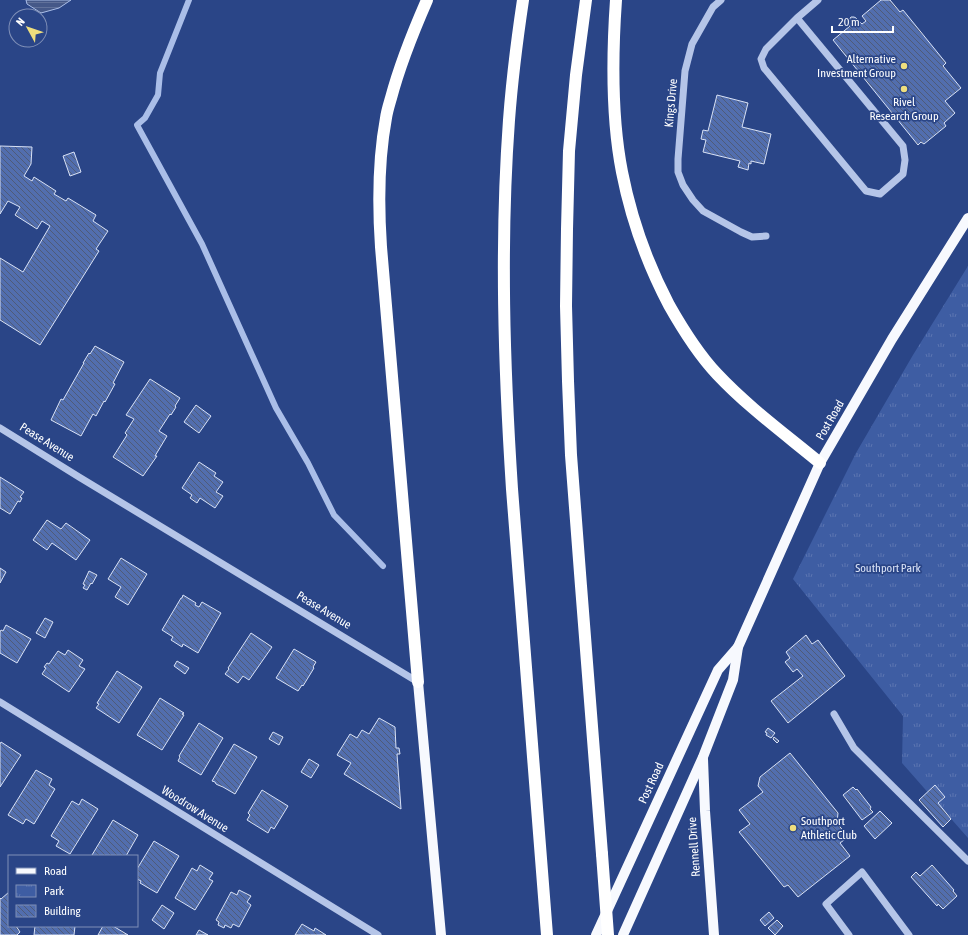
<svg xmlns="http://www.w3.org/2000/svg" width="968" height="935" viewBox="0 0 968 935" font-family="'Asap Condensed',sans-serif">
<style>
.park{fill:url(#park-tufts)}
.water{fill:url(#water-rules);stroke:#aabee8}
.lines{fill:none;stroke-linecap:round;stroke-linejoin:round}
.stream{stroke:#aabee8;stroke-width:6}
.building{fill:url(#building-back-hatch);stroke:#d9e2f6}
.minor{stroke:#b5c5e8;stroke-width:7}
.major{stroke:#f7f9fe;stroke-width:10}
.highway{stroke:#fff;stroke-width:12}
.highway-bridge{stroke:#fff;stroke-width:12}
.poi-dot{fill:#eede7d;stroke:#2a4587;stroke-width:1.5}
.labels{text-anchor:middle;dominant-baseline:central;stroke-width:3.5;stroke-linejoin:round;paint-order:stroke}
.poi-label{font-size:12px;fill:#fff;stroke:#2a4587;text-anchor:end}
.street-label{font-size:12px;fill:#fff;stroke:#2a4587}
.park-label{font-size:12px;fill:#d9e2f6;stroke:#2a4587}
</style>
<defs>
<pattern id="park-tufts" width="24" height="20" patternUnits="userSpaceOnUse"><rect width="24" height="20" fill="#3e5da3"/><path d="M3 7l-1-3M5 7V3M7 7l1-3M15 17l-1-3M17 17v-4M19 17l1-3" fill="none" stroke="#5b75b1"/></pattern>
<pattern id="water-rules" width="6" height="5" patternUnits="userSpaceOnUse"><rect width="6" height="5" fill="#455888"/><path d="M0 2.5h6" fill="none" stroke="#61719a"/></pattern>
<pattern id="building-back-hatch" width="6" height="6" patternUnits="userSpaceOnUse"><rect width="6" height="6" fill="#526eae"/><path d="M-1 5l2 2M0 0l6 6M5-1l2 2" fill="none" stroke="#4f5b78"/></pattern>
</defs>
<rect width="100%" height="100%" fill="#2a4587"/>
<polygon class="park" points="968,266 968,838 902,763 903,716 793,579 856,453 913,355"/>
<polygon class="water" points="26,0 71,0 59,8 41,13 27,4"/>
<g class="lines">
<polyline class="stream" points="189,0 160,73 158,95 145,118 137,125 202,244 276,408 308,463 334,515 383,566"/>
</g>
<g class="building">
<polygon points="881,0 890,0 900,12 903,10 946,63 943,66 961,88 945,101 955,113 944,123 946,126 924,144 921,142 918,145 833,40 850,26 848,24 848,21 851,17 854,17 856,18 862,24 866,21 862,16"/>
<polygon points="717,95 748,103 742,127 771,134 764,164 751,161 751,164 749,163 748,170 738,167 740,161 703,152 706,140 701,139 703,130 708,131"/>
<polygon points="0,146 32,147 31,164 24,176 32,181 34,177 56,191 54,194 66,201 68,198 96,215 93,221 108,231 96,249 99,251 40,345 0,320 0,258 23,272 50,226 42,221 37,229 15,215 20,207 8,201 0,214"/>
<polygon points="74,152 81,172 70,176 63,156"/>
<polygon points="95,346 124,362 113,383 115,384 105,402 104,401 96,416 93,414 81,436 51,420 61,399 63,400 84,363 83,363 89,353 90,354"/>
<polygon points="150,379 180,398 175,406 176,407 171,415 170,414 159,431 167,436 155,456 157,456 143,476 113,457 127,435 125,433 134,419 126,415"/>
<polygon points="196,405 211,416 199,433 184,422"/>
<polygon points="199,462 216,473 214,476 223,482 216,492 223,496 215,508 200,498 197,503 190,498 192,495 182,488"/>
<polygon points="0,477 24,492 20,497 22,498 20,502 18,501 10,514 0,508"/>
<polygon points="47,520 61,529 66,523 90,540 76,560 52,543 47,550 33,540"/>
<polygon points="121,558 147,574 128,605 115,597 121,587 108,579"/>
<polygon points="0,568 6,572 0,583"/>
<polygon points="89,571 97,575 92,584 91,583 87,590 83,588 85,585 83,584"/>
<polygon points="183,595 196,603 195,605 199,607 202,602 221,613 198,653 183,644 182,647 171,640 173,637 162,630 181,598 182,598"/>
<polygon points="45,618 53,622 45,638 36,633"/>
<polygon points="6,625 31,639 17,663 0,653 0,632 1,630 3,631"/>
<polygon points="251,633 272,647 249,680 243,676 238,683 225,674 229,669 228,668"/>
<polygon points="806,635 812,644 818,640 845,676 788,723 771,701 803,676 797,669 793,672 785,662 790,658 786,652"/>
<polygon points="294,649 316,662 313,667 314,668 303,686 302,685 298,691 276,678"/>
<polygon points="68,650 83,660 79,666 85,669 69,692 42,674 46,668 44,667 47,663 49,664 58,651 65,655"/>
<polygon points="177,661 189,668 185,674 174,666"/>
<polygon points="117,671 142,687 119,723 96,708 99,704 97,703"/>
<polygon points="160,698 184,713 182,714 184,715 162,750 137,735"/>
<polygon points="379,718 395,727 396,748 399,748 400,754 397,754 401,809 344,774 351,763 337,755 350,734 357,738 362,730 369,734"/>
<polygon points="199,723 223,738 201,775 178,761 180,757 179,756"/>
<polygon points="768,728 775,733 771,738 766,735 767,733 765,732"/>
<polygon points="273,732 283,737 279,745 269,739"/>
<polygon points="774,737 779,741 777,743 773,739"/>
<polygon points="1,742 21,755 0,787 0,744"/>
<polygon points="234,744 257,757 235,794 223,787 218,785 216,784 215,782 212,781"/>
<polygon points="790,753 838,813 837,823 848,837 840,843 850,856 798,897 788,885 784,887 739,832 750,824 739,810 763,792 758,786 760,777"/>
<polygon points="309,759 319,765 311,778 301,772"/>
<polygon points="36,770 52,779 49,785 55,789 34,824 26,819 23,824 8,815"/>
<polygon points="935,785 945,797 938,803 951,819 943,827 919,800"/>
<polygon points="853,787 856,790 857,789 871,807 870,809 873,812 862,820 843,795"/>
<polygon points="262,790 288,806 274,829 271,827 268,833 247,820 250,815 248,813"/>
<polygon points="82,799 98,809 70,854 56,846 59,841 51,836 72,801 79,805"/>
<polygon points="880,811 892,823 875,839 864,826"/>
<polygon points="113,820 138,835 126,856 93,856 92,855"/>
<polygon points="154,841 179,856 157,893 140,883 141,881 137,879 137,869"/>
<polygon points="200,865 213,873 209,879 213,881 195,910 175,898 192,868 197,871"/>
<polygon points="932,865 954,890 953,891 957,896 943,909 938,904 937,906 911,877 916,872 920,876"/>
<polygon points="239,890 251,896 247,902 251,905 239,927 233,924 231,928 225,925 224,928 218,925 219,922 216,920 231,892 237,895"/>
<polygon points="9,892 9,926 16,926 20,932 17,935 0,935 0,898 1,899"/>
<polygon points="162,905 174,913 164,929 152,920"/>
<polygon points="769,912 774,918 765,926 760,920"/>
<polygon points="777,920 783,926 775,935 768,928"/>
<polygon points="302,924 314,931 315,928 326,935 295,935"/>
<polygon points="35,926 75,926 74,935 34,935"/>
<polygon points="103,926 113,926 128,935 98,935"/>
<polygon points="199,930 208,935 196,935"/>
</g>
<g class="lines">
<g class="minor">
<polyline points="721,0 713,7 692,44 685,71 678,159 678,172 683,185 693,200 703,211 741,232 752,237 766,236"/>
<polyline points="797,18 903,146 905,160 903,174 880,194 866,191 764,68 761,59 766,49 797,18 818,0"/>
<polyline points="0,428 79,477 418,682"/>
<polyline points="0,702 378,935"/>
<polyline points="834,714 854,748 968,861"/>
<polyline points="849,935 826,904 862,872 909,935"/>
</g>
<g class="major">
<polyline points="418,682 441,935"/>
<polyline points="703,759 705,811 714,935"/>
<polyline points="596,935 718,670 738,647"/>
<polyline points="623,935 703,757 733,680 738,647 820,463 892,339 968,218"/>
</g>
<g class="highway">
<path d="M523,0C517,40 512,80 509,120C500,243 504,366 512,489L547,935"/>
<polyline points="586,0 576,75 569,151 567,229 566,306 568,381 571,455 581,586 602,854"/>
<path d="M616,0C612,57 611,116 622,172C631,218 647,263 669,305C682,328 699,355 717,374C748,407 785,434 820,463"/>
<path d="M418,682L381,247C378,203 378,161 386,118C387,111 389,105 391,98C400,64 413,32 427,0"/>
</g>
<polyline class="highway-bridge" points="602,854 608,935"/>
</g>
<g class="poi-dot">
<circle cx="904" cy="66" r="4"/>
<circle cx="904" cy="89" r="4"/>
<circle cx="793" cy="828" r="4"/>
</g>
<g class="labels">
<g class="poi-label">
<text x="896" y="59">Alternative<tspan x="896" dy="14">Investment Group</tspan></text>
<text x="904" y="102" text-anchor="middle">Rivel<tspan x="904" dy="14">Research Group</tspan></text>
<text x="801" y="821" text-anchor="start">Southport<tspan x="801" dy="14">Athletic Club</tspan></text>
</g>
<g class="street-label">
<text transform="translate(671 103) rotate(-85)">Kings Drive</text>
<text transform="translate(830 420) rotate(-60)">Post Road</text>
<text transform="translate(47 442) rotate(32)">Pease Avenue</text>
<text transform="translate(324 610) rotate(31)">Pease Avenue</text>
<text transform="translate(651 783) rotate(-65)">Post Road</text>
<text transform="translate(195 809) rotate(32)">Woodrow Avenue</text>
<text transform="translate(694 847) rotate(-94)">Rennell Drive</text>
</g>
<g class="park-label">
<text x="888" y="568">Southport Park</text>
</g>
</g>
<rect x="8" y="855" width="130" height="72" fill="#2a4587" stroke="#7f8fb7"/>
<rect x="16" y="868" width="20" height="6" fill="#f7f9fe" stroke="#7f8fb7"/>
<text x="44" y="875" font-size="12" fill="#ffffff">Road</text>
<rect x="16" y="885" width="20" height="12" fill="url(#park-tufts)" stroke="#7f8fb7"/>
<text x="44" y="895" font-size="12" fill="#ffffff">Park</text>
<rect x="16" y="905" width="20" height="12" fill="url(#building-back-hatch)" stroke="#7f8fb7"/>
<text x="44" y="915" font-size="12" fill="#ffffff">Building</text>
<g transform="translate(28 28) rotate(310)"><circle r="19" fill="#2a4587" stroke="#7f8fb7"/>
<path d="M0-3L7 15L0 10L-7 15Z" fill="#eede7d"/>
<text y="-6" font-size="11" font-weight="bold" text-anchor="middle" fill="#ffffff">N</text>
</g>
<path d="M832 26v6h61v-6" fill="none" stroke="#ffffff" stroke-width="2"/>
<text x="838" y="26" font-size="12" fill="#ffffff" stroke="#2a4587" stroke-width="3" paint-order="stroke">20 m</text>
</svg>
